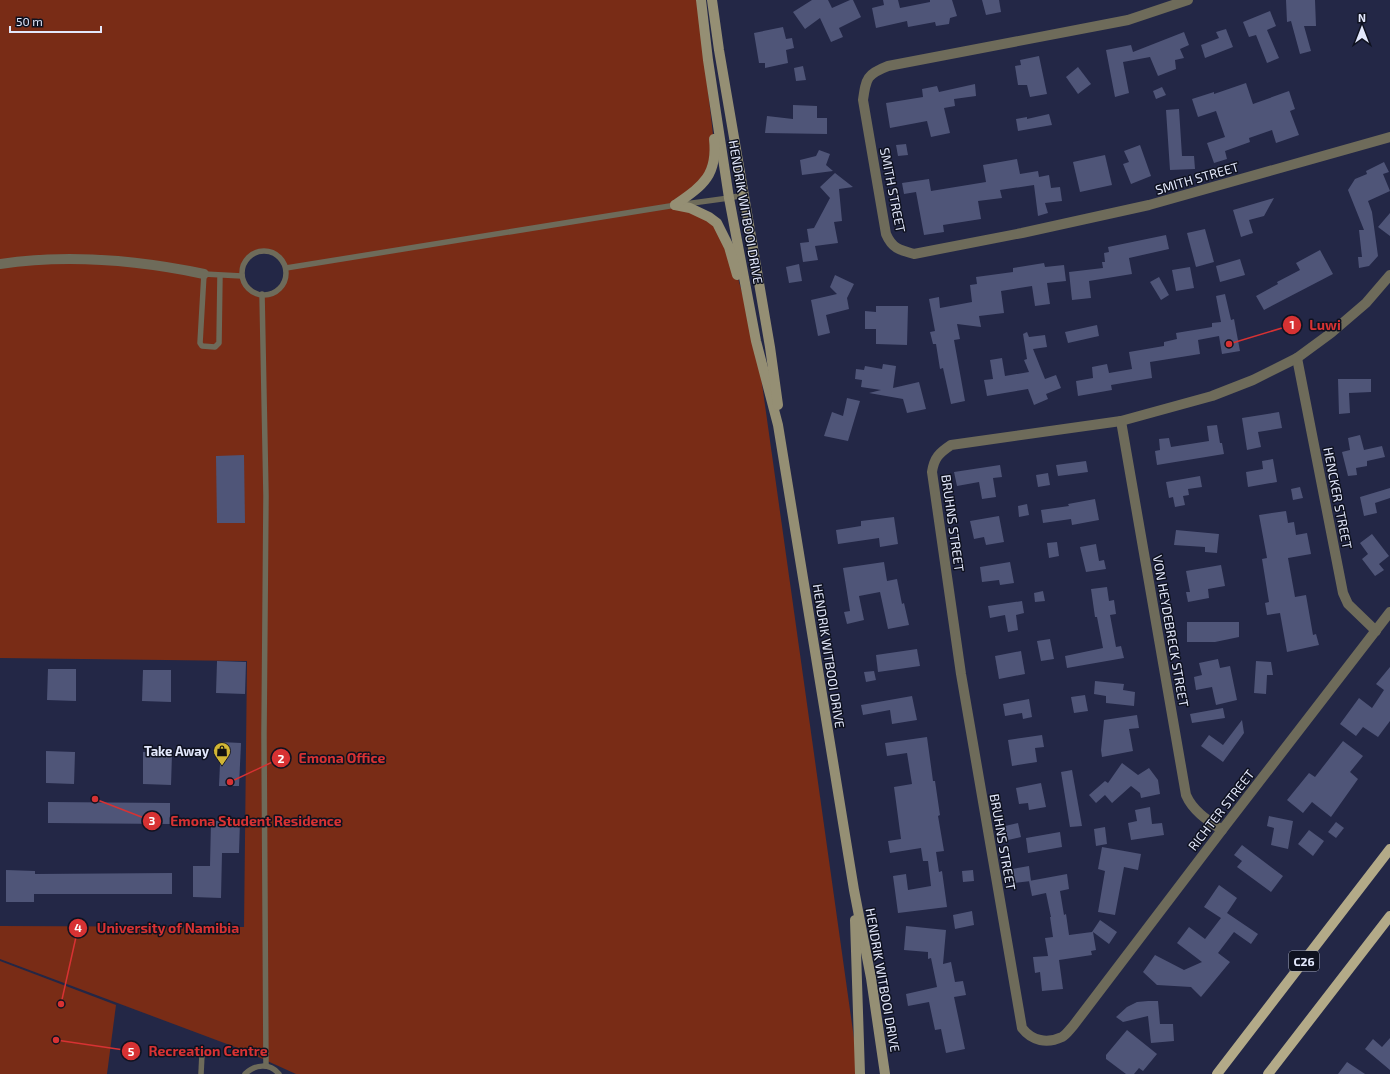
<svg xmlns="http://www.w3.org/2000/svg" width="1390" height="1074" viewBox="0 0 1390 1074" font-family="'Exo 2',sans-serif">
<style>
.green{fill:#792c16;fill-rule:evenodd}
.building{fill:#4f5578}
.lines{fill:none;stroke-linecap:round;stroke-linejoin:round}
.lane{stroke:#6e6b5a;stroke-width:5.5}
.street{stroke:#6e6b5a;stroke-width:10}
.secondary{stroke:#958f74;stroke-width:10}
.primary{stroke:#b3aa88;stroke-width:10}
.labels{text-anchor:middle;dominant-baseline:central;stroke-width:3;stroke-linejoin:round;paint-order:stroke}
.shield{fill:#0f1220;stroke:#a3a8ba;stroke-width:1}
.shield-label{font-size:12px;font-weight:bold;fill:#e3e8fc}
.street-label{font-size:13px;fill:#e3e8fc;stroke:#0f1220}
.poi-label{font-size:13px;font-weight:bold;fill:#e3e8fc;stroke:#0f1220;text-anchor:end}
.leader{fill:none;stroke:#d73233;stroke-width:1.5}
.callout-dot{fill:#d73233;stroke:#0f1220;stroke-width:1.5}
.mark-label{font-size:12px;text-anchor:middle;font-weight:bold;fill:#fff}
.callout-label{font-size:14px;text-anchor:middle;font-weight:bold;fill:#d73233;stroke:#0f1220;stroke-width:3;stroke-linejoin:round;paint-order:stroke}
</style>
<rect width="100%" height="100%" fill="#232746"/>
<g class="green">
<path d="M0,0H701L706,73L715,152L710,173L676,205L709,217L729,247L756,341L859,1074H296L243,1050L0,959V926L244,927L247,661L0,658ZM260,251C278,251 293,267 283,284C262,317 217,265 260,251Z"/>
<polygon points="0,961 116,1005 107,1074 0,1074"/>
</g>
<g class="building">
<polygon points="812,0 828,0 832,8 850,0 853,0 861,17 839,28 843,37 831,42 820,18 805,29 793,12"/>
<polygon points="883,0 898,0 900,8 930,2 930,0 952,0 957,16 950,18 949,24 936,26 935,22 908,27 907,21 876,28 872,8 884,5"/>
<polygon points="982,0 999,0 1001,12 986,15"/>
<polygon points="1286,0 1315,0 1316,26 1304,26 1311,51 1300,54 1291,21 1287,22"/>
<polygon points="1270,11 1276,26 1267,30 1279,58 1267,63 1256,35 1249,37 1243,22"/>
<polygon points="783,27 786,39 792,38 794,48 786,50 788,63 765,68 765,63 759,63 754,33"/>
<polygon points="1226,29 1233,47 1205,58 1201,45 1219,38 1216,32"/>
<polygon points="1184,32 1189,45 1180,49 1184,58 1175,60 1176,69 1158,76 1150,57 1123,62 1129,93 1115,97 1106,50 1131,45 1133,52"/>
<polygon points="1039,56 1047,94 1030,97 1027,85 1018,85 1015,66 1021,65 1020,60"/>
<polygon points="803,66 806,80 796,81 794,68"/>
<polygon points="1078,67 1091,84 1078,94 1066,77"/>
<polygon points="1246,83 1253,104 1289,91 1295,109 1290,111 1299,135 1276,143 1272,130 1249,138 1250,142 1225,151 1227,159 1214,163 1207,143 1225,137 1216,111 1198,117 1192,99 1214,92 1214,94"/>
<polygon points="975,84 976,96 954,99 955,106 944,108 950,133 931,137 927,121 890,128 886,103 923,97 922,89 937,86 939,92"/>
<polygon points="1162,87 1166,95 1156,99 1153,91"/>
<polygon points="793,105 817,106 817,118 827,118 827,134 765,133 767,116 793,119"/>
<polygon points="1179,109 1182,156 1194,156 1195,169 1170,170 1166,110"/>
<polygon points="1049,114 1052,125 1018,131 1016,119 1027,117 1027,119"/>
<polygon points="906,144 908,155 898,156 896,145"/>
<polygon points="1140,145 1151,176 1131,184 1123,164 1129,162 1124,151"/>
<polygon points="819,150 830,154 826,165 833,171 802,175 800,160 816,156"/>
<polygon points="1105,155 1112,185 1080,192 1073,162"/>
<polygon points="1017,159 1020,174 1038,171 1039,177 1049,175 1051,188 1060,187 1062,201 1045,203 1048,213 1038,216 1034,185 1000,190 1002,198 978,201 981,219 943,225 944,232 924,235 916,192 904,194 902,183 929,179 931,191 986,182 983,165"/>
<polygon points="1384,162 1389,172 1383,174 1390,191 1368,201 1372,212 1378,256 1369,266 1359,268 1358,257 1362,257 1359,230 1364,230 1348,190 1355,179 1367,174 1366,171"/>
<polygon points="835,173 853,187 839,189 842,221 834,222 838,243 815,246 818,260 803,262 800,243 809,242 807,229 814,228 830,198 820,187"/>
<polygon points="1274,198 1264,216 1249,220 1253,233 1241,237 1233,210"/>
<polygon points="1390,213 1390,236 1378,227"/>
<polygon points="1205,229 1214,262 1196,267 1187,233"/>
<polygon points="1166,235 1169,249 1129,258 1132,274 1089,281 1091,298 1072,300 1069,272 1103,268 1102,262 1105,262 1104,253 1109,252 1108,247"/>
<polygon points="1320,250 1333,274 1264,310 1256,296 1278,284 1277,282 1300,270 1296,263"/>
<polygon points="1240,259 1245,275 1220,282 1216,266"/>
<polygon points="1044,263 1045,267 1064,265 1066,281 1047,283 1050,304 1035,306 1032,286 1001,291 1004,313 979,316 981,327 957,324 960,339 954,340 965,401 951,404 943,368 940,369 936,344 933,344 930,332 935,331 929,299 939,297 940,308 972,302 970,285 977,284 976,277 1013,272 1013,268"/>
<polygon points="799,264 802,281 789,283 786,267"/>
<polygon points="1190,267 1194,288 1176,291 1172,270"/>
<polygon points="835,275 854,284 847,298 849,309 826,315 830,333 818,336 811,300 837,294 830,287"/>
<polygon points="1159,277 1169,295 1161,300 1150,282"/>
<polygon points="1225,294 1231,320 1234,319 1240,351 1222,354 1219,336 1198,340 1200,354 1150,362 1152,378 1111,385 1112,390 1078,396 1076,381 1093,378 1092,367 1107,364 1109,373 1132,369 1129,352 1164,346 1164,342 1177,339 1176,333 1212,327 1212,323 1221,322 1216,296"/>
<polygon points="876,306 908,306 907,345 876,344 876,329 865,329 865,311 876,312"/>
<polygon points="1097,325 1099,336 1068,343 1065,332"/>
<polygon points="1027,332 1029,337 1045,335 1047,347 1033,349 1045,379 1056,375 1061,388 1046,394 1048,399 1034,405 1028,389 987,396 984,380 993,379 990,360 1002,358 1005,376 1029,372 1024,360 1027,359 1023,334"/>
<polygon points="883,364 896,366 893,388 919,382 926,409 907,413 903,399 869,393 881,390 861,387 862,380 855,379 856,369 864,370 865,366 882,369"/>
<polygon points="1338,379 1371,379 1371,392 1349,393 1350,413 1339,414"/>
<polygon points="847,398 860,401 848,441 824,436 832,412 843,416"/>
<polygon points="1279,412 1282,428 1258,432 1261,447 1247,450 1242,418"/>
<polygon points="1217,425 1220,443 1222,443 1224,454 1157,465 1155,451 1160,450 1159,439 1169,438 1171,447 1209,441 1207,426"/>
<polygon points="1360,435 1364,450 1382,446 1385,457 1367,461 1367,466 1356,468 1357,475 1348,476 1342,452 1350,450 1348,438"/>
<polygon points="244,455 245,523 217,523 216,456"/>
<polygon points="1273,459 1277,482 1248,487 1246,472 1263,469 1262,461"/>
<polygon points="1086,461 1088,472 1058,476 1056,465"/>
<polygon points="1000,465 1002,477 993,478 996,497 982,499 979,482 957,486 954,472"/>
<polygon points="1048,473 1050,485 1038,487 1036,475"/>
<polygon points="1200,476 1202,487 1188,489 1189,495 1183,496 1185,505 1175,507 1173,497 1169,498 1166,482"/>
<polygon points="1300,487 1303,498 1293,500 1291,489"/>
<polygon points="1390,488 1390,498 1375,503 1377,513 1364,516 1360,497"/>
<polygon points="1095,499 1099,520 1072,525 1071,519 1043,523 1041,510 1069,506 1068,504"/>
<polygon points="1027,504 1029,515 1019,517 1018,506"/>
<polygon points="1286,511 1288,523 1294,522 1296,535 1307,533 1311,554 1288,558 1295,597 1306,595 1313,635 1316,634 1319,645 1287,652 1280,613 1267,615 1265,603 1269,602 1262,559 1267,558 1259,515"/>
<polygon points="999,516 1004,542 986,545 984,537 974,539 970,521"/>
<polygon points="894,517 898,544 880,547 879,538 838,544 836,530 861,526 861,521"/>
<polygon points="1176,530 1219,534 1217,553 1205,552 1205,547 1174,545"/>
<polygon points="1372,534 1389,556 1379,564 1384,570 1375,576 1362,559 1368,554 1360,543"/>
<polygon points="1057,542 1059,556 1049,558 1047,543"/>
<polygon points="1096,544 1099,561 1104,560 1106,569 1086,572 1080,547"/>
<polygon points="884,562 887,581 897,579 902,604 904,603 909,625 888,629 880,592 859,596 864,620 847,624 844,612 850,611 843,568"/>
<polygon points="1010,562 1014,583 1000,585 999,580 982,582 980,567"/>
<polygon points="1221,565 1225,586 1208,589 1209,598 1188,602 1186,592 1190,592 1186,571"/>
<polygon points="1107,587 1109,601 1114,600 1116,614 1110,615 1116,647 1121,646 1124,658 1067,668 1065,656 1103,648 1097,617 1095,617 1091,589"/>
<polygon points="1043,591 1045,601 1035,602 1034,593"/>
<polygon points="1022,601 1024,613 1016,615 1018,630 1008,632 1005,615 990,618 988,606"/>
<polygon points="1187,622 1239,622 1239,637 1215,642 1187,642"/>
<polygon points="1050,639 1054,659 1041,661 1037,641"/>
<polygon points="917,649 920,666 878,672 876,655"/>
<polygon points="1021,651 1025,674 999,679 995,656"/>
<polygon points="1218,659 1220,668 1230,666 1237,700 1216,705 1212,687 1196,690 1194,677 1202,675 1199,663"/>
<polygon points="217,661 246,662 245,694 216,693"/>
<polygon points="1256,661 1271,662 1273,675 1267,675 1266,694 1254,693"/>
<polygon points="1390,667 1390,721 1378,737 1363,727 1356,736 1340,724 1359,698 1372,708 1384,690 1376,684"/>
<polygon points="48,669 76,669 76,701 47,700"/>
<polygon points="143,670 171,670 171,702 142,701"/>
<polygon points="874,671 876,680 866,682 864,672"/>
<polygon points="1095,681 1124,684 1123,690 1135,692 1134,706 1106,703 1106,696 1094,694"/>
<polygon points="1085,695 1088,711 1074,713 1071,697"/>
<polygon points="912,696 917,720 892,724 890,710 863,715 861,705"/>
<polygon points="1029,699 1032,717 1023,719 1022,713 1005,716 1003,704"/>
<polygon points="1223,708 1225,718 1192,723 1190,714"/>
<polygon points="1137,715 1139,728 1129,729 1133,751 1102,757 1101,750 1104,720"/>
<polygon points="1242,720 1244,733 1223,762 1201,746 1209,735 1223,745"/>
<polygon points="1042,735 1044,747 1035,748 1037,762 1012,766 1008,740"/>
<polygon points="927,737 933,781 935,781 940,815 938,816 944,851 936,852 939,872 942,871 947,907 898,913 893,876 906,874 908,890 931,886 928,861 923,861 921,848 890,853 888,841 901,839 894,787 912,784 907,753 887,756 885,743"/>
<polygon points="1343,741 1363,756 1350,772 1358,779 1331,817 1312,802 1303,813 1287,800 1309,773 1315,777"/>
<polygon points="221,742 241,743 239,786 219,786"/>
<polygon points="46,751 75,752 74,784 46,783"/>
<polygon points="143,752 172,753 171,785 143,784"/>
<polygon points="1122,763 1138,775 1149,768 1158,780 1160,794 1141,798 1140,793 1131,786 1112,803 1105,795 1096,803 1089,795 1105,781 1108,783"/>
<polygon points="1072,770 1082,826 1070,827 1061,772"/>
<polygon points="1041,783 1046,807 1029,810 1028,803 1019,804 1016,788"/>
<polygon points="48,802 170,803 170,824 48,823"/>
<polygon points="1150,807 1152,824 1162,823 1164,835 1131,840 1128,823 1137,821 1135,810"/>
<polygon points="1269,816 1293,821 1288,849 1271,845 1274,828 1267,826"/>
<polygon points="211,821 240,821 239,853 222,853 221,898 193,897 193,866 210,866"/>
<polygon points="1336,822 1344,828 1336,838 1328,832"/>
<polygon points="1018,823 1021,837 1008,840 1005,826"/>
<polygon points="1105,827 1107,844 1096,846 1094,829"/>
<polygon points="1309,830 1324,841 1313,856 1298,844"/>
<polygon points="1060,832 1062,847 1028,853 1026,838"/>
<polygon points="1242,845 1283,876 1271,892 1237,867 1242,861 1234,855"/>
<polygon points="1102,847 1141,854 1138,870 1124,867 1115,915 1098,912 1105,871 1098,869"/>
<polygon points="1029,866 1031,881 1014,883 1012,869"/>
<polygon points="6,870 35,871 35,874 172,873 172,894 34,894 34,902 6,902"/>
<polygon points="973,870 974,881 963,882 962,871"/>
<polygon points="1067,874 1069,889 1060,891 1064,915 1066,914 1069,935 1092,932 1100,920 1117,932 1109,944 1093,932 1096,950 1091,951 1092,955 1059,960 1063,989 1042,991 1040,972 1035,973 1033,957 1048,956 1045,938 1053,937 1050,917 1051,917 1046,893 1032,896 1029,881"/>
<polygon points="1219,885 1237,898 1227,913 1258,934 1251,944 1234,932 1218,953 1230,962 1201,997 1191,987 1157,985 1143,972 1155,955 1184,970 1202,962 1177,943 1189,927 1205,939 1221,918 1204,907"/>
<polygon points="972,911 974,925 955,929 953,915"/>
<polygon points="906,926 946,930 943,964 951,962 955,982 963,981 966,995 954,997 965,1049 946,1053 941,1029 935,1030 929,1002 908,1006 906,994 937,987 931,958 928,959 928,952 904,950"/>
<polygon points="1148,1001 1158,1001 1160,1024 1173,1024 1174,1041 1151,1043 1148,1016 1123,1022 1116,1017 1127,1007 1137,1002"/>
<polygon points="1127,1030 1157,1054 1143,1071 1139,1068 1134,1074 1126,1074 1106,1059 1106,1055"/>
<polygon points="1390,1038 1390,1070 1365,1049 1373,1039 1382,1047"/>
<polygon points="1347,1062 1365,1074 1338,1074"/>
</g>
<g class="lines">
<g class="lane">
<polyline points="685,204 729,198 743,195"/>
<circle cx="264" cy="273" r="22"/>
<polyline points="286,268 676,205"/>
<polyline points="220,275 219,343 215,347 202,346 200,343 204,274 242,276"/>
<polyline points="262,294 266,496 264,734 266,1066"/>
<polyline points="201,1074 202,1054"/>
<path d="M245,1074C255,1064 270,1063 279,1074"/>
</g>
<g class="street">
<path d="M1188,0L1128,20L888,66C867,74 866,78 863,100L886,234C892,248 899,250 914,254L1022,233L1149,205L1390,137"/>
<path d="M0,264C68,254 137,260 204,274"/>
<path d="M1390,275L1366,303L1331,333L1297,358L1253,380L1212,396L1121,421L951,445C939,453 934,458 932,472L961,674L1022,1028C1032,1041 1047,1044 1062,1037C1066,1035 1070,1029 1073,1026L1222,830L1390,612"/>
<polyline points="1297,358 1343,593 1348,604 1376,631"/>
<path d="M1121,421L1186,795C1193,811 1207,820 1222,830"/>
</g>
<g class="secondary">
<polyline points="701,0 708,60 729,198 756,341 778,425 854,890 871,978 885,1074"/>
<polyline points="712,0 719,50 770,347 778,405"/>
<polyline points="675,205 690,208 709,217 717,223 729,247 737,275"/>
<path d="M675,205C702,186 718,176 714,139"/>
<polyline points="855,920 860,1074"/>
</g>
<g class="primary">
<polyline points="1217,1074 1390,849"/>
<polyline points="1268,1074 1390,916"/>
</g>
</g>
<defs>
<symbol id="shop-pin" viewBox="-11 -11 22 30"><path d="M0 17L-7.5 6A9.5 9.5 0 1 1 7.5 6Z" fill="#d2b635" stroke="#0f1220"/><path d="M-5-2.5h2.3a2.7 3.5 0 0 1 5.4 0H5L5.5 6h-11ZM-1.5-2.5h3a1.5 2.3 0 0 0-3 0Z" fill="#111"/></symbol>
</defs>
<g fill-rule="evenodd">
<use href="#shop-pin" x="212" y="741" width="20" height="27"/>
</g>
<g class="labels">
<rect class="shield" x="1289" y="951" width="30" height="20" rx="3"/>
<g class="shield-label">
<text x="1304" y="961">C26</text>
</g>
<g class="street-label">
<text transform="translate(1197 178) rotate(-16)">SMITH STREET</text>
<text transform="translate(893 190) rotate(79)">SMITH STREET</text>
<text transform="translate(746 212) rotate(80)">HENDRIK WITBOOI DRIVE</text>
<text transform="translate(1338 498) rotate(79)">HENCKER STREET</text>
<text transform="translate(953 523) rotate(82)">BRUHNS STREET</text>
<text transform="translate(1171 631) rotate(80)">VON HEYDEBRECK STREET</text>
<text transform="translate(829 656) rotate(81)">HENDRIK WITBOOI DRIVE</text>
<text transform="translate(1221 810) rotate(-52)">RICHTER STREET</text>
<text transform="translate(1003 842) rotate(80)">BRUHNS STREET</text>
<text transform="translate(883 980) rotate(80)">HENDRIK WITBOOI DRIVE</text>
</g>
<g class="poi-label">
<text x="209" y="751">Take Away</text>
</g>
</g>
<path class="leader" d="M1229 344L1292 325M230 782L281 758M95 799L152 821M61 1004L78 928M56 1040L131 1051"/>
<g class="callout-dot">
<circle cx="1229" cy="344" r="4"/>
<circle cx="230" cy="782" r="4"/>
<circle cx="95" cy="799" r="4"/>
<circle cx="61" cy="1004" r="4"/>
<circle cx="56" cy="1040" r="4"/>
<circle cx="1292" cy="325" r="10"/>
<circle cx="281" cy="758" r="10"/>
<circle cx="152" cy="821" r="10"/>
<circle cx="78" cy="928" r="10"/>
<circle cx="131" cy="1051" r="10"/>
</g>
<g class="mark-label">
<text x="1292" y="329">1</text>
<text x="281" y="763">2</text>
<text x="152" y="825">3</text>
<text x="78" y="932">4</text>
<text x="131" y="1056">5</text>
</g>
<g class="callout-label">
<text x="1325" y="330">Luwi</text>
<text x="342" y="763">Emona Office</text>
<text x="256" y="826">Emona Student Residence</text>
<text x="168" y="933">University of Namibia</text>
<text x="208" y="1056">Recreation Centre</text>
</g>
<g transform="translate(1362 28)" stroke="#0f1220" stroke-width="3" paint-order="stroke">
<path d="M0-3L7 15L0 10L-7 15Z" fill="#e3e8fc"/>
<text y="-6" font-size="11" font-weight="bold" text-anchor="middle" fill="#e3e8fc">N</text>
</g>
<path d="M10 26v6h91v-6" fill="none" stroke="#e3e8fc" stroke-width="2"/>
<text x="16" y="26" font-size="12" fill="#e3e8fc" stroke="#0f1220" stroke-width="3" paint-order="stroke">50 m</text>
</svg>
